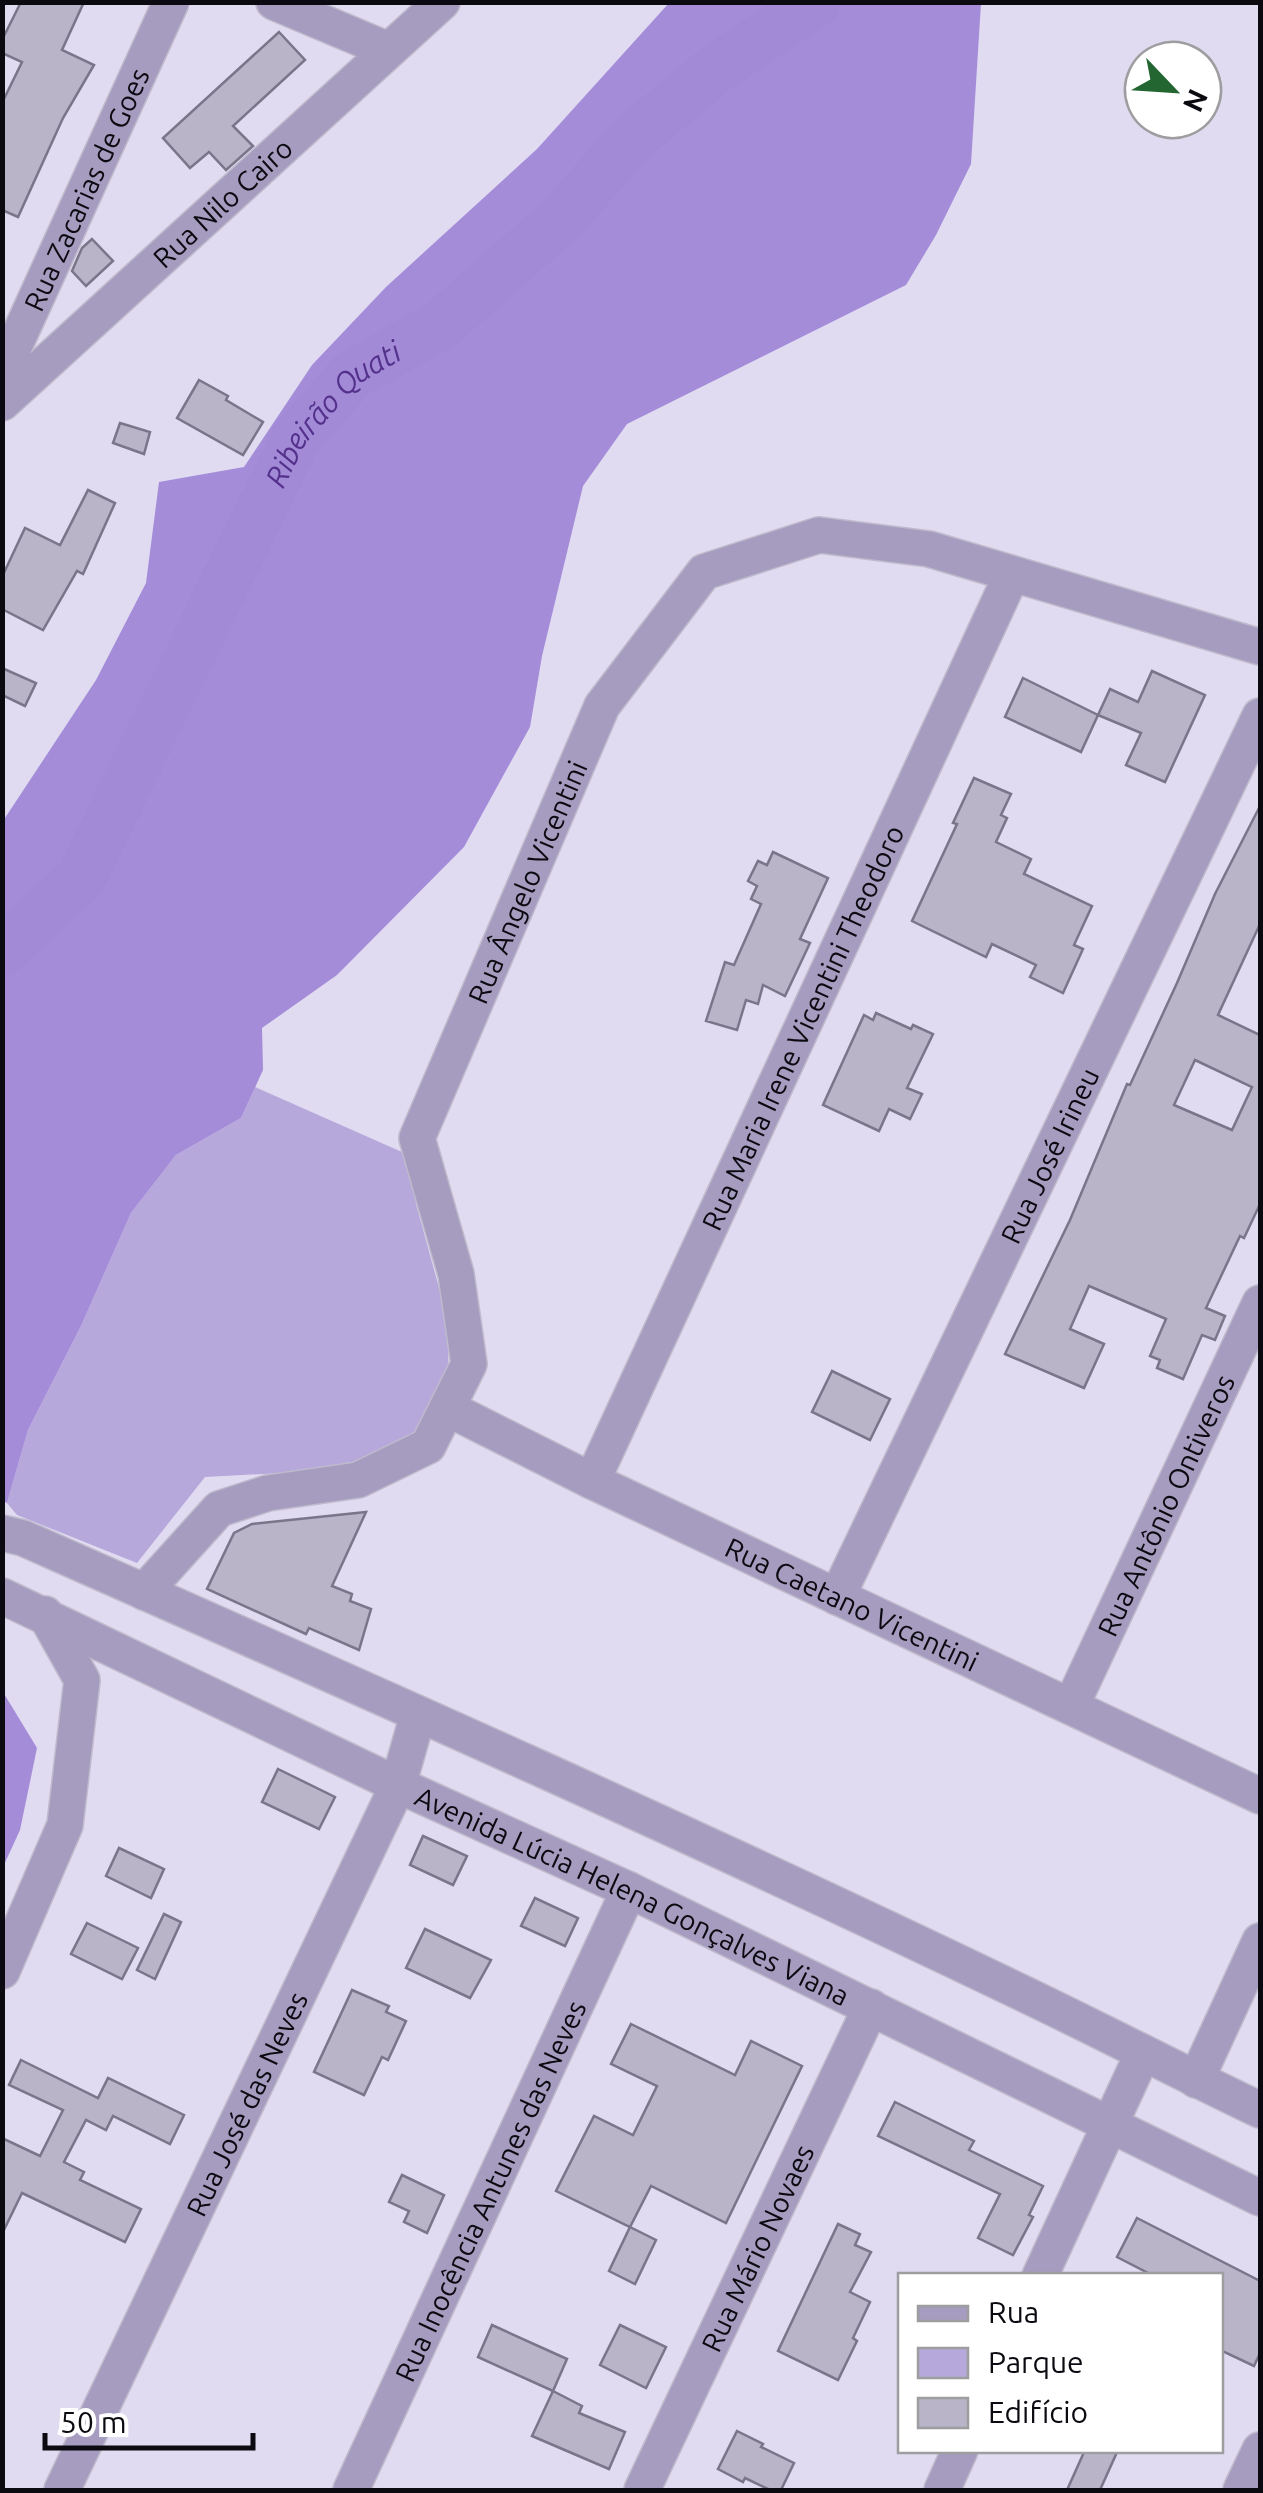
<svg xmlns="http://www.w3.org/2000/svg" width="1263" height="2493" viewBox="0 0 1263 2493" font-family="Ubuntu,sans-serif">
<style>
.green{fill:#b7a8dc}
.forest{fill:#a48cd9}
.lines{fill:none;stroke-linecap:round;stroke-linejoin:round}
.river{stroke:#a28ad7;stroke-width:50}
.building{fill:#b9b4c8;stroke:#7a7588;stroke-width:2.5;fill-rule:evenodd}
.minor-casing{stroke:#bebacc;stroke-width:38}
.minor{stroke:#a59cbf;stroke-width:35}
.labels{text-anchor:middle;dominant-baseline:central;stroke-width:10;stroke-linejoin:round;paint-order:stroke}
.street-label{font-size:28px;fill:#0c0a11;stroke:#fff}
.water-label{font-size:30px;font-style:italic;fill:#54318b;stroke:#fff}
</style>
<rect width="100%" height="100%" fill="#e0dbf0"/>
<polygon class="green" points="255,1087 411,1156 416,1204 447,1317 449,1379 423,1423 392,1454 302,1472 205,1477 137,1563 17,1515 7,1503 28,1430 81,1326 131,1213 176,1155 241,1118"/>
<g class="forest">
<polygon points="669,3 981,3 971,164 936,235 906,285 627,424 583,486 542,656 530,727 464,847 337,975 262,1028 263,1070 241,1118 176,1155 131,1213 81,1326 28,1430 7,1503 3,1501 3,821 96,680 146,583 159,482 244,467 312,365 386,287 537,149"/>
<polygon points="3,1692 37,1748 20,1830 3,1867"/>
</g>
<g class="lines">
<path class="river" id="s1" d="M2,951L81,878L296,438L352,375L442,324L560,220L635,136L717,68L816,2"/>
</g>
<g class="building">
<polygon points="21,2 84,2 62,50 94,65 63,118 18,217 2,210 2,103 22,62 2,53 2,40"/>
<polygon points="279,32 305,60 233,126 253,146 226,170 209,152 190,168 163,138"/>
<polygon points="92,239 113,261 86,286 72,271 82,248"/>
<polygon points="199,380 228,396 226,400 263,422 243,455 177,418"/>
<polygon points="120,423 150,432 144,454 113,443"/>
<polygon points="88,490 115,503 83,574 77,571 43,630 2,609 2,577 25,528 60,545"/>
<polygon points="2,668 36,683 25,706 2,695"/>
<polygon points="1152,671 1205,695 1165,782 1126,765 1141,733 1098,715 1110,689 1138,702"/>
<polygon points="1023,678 1098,715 1081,752 1005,717"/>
<polygon points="974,778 1011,794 1001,815 1007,818 996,842 1031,859 1024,874 1092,906 1074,945 1083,949 1063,993 1030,977 1036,965 992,944 986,957 912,921 957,824 953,823"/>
<path d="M1260,806V924L1218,1015L1260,1035V1204L1244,1238L1240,1236L1206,1308L1225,1316L1215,1340L1202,1335L1183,1379L1157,1368L1160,1360L1150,1356L1166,1319L1089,1286L1070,1329L1104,1344L1084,1388L1005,1354L1070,1220L1127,1084L1130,1085L1177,983L1215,894ZM1195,1060L1252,1087L1232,1130L1174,1105Z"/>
<polygon points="773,852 828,878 800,939 810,943 785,996 763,985 758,1004 746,1000 737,1030 706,1021 725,962 734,965 761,904 751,899 757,886 748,881 758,861 767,865"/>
<polygon points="876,1013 911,1029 913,1025 933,1034 907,1088 922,1094 910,1119 889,1109 879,1131 823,1105 864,1015 873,1020"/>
<polygon points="832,1371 890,1399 870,1440 812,1412"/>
<polygon points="366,1512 332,1586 352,1594 350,1601 371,1609 359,1650 309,1628 306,1634 207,1589 234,1533 252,1524"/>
<polygon points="278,1769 335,1797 319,1829 262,1802"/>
<polygon points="423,1836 467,1856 453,1885 410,1865"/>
<polygon points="119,1848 164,1869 151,1898 106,1876"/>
<polygon points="535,1898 578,1918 565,1946 521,1926"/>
<polygon points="164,1914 181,1922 155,1979 137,1970"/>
<polygon points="87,1923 138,1948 122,1979 71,1954"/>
<polygon points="425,1929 491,1960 470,1998 406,1968"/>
<polygon points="352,1990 389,2006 386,2012 406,2021 388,2060 382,2057 364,2095 314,2072"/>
<polygon points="631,2024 735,2075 751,2041 802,2066 726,2223 651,2186 630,2227 556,2191 594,2116 633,2135 657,2086 611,2064"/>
<polygon points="21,2060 98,2098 108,2078 184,2115 170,2144 113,2116 106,2130 86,2120 64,2162 84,2172 80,2180 141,2209 125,2242 22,2193 2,2234 2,2138 40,2156 63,2110 9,2085"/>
<polygon points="895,2102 974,2141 969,2150 1043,2186 1029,2215 1033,2217 1013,2255 978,2238 1000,2194 878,2136"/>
<polygon points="402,2175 444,2195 427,2233 404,2222 409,2211 389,2202"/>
<polygon points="1137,2218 1260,2281 1260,2353 1254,2366 1220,2350 1220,2276 1154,2276 1117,2257"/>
<polygon points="838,2224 860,2234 855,2245 871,2252 850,2292 870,2302 853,2338 857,2341 838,2380 778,2351"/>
<polygon points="630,2227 656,2240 635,2284 609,2271"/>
<polygon points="492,2325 567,2359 553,2391 478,2357"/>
<polygon points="620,2325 666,2347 646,2388 600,2365"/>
<polygon points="553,2391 582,2406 579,2413 625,2432 609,2469 532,2436"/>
<polygon points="737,2431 763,2444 761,2447 794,2463 781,2490 770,2490 745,2478 743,2482 718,2469"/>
<polygon points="1085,2450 1118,2450 1100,2490 1067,2490"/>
</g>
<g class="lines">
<defs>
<g id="minor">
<polyline points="274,2 388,50"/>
<path id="s2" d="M2,373L171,2"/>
<path id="s3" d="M2,403L442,2"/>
<path id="s4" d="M447,1408L592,1481L1260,1796"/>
<path id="s5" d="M592,1481L1012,574"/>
<path d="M2,1533L23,1538C355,1685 688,1832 1016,1990C1098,2029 1178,2071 1260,2110"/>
<path id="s6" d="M144,1592L219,1509L268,1493L358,1480L428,1446L469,1364L456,1274L417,1138L602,706L704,572L819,535L929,549L1260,647"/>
<path id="s7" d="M2,1596L398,1785L629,1890L1260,2198"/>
<path id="s8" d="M837,1597L1260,716"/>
<path id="s9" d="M1071,1706L1260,1303"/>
<polyline points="2,1971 65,1825 82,1680 45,1614"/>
<polyline points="1196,2080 1260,1941"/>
<polyline points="1040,2276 1143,2053"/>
<path id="s10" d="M62,2490L398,1785L418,1715"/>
<path id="s11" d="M351,2490L629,1890"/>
<path id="s12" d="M642,2490L871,2007"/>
<polyline points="942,2490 960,2450"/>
<polyline points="1241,2490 1260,2450"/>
</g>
</defs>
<use href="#minor" class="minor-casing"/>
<use href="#minor" class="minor"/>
</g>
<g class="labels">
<g class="street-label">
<text stroke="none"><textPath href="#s2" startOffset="202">Rua Zacarias de Goes</textPath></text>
<text stroke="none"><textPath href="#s3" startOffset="298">Rua Nilo Cairo</textPath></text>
<text stroke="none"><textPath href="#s6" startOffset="935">Rua Ângelo Vicentini</textPath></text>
<text stroke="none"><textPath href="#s5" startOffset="500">Rua Maria Irene Vicentini Theodoro</textPath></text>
<text stroke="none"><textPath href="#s8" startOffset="490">Rua José Irineu</textPath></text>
<text stroke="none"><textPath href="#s9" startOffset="222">Rua Antônio Ontiveros</textPath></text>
<text stroke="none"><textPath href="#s4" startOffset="450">Rua Caetano Vicentini</textPath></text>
<text stroke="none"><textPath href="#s7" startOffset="698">Avenida Lúcia Helena Gonçalves Viana</textPath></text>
<text stroke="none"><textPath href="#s10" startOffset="428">Rua José das Neves</textPath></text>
<text stroke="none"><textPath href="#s11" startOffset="330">Rua Inocência Antunes das Neves</textPath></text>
<text stroke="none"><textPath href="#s12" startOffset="268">Rua Mário Novaes</textPath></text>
</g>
<g class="water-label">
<text stroke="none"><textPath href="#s1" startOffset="640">Ribeirão Quati</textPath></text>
</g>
</g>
<rect width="1263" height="2493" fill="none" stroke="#0c0a11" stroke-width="10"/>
<rect x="898" y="2273" width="325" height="180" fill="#ffffff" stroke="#9e9da0" stroke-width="2.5"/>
<rect x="918" y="2306" width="50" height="15" fill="#a59cbf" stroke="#9e9da0" stroke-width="2.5"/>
<text x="988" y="2323" font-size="30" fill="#0c0a11">Rua</text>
<rect x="918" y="2348" width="50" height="30" fill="#b7a8dc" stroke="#9e9da0" stroke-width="2.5"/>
<text x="988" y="2373" font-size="30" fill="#0c0a11">Parque</text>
<rect x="918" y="2398" width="50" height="30" fill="#b9b4c8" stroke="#9e9da0" stroke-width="2.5"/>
<text x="988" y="2423" font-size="30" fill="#0c0a11">Edifício</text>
<g transform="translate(1173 90) rotate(115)"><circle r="48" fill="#ffffff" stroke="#9e9da0" stroke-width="2.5"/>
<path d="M0-8L18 38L0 25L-18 38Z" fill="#236631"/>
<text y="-15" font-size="28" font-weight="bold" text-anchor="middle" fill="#0c0a11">N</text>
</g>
<path d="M45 2433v15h208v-15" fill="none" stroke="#0c0a11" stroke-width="5"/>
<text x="60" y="2433" font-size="30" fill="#0c0a11" stroke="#ffffff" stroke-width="8" paint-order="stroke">50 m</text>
</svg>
